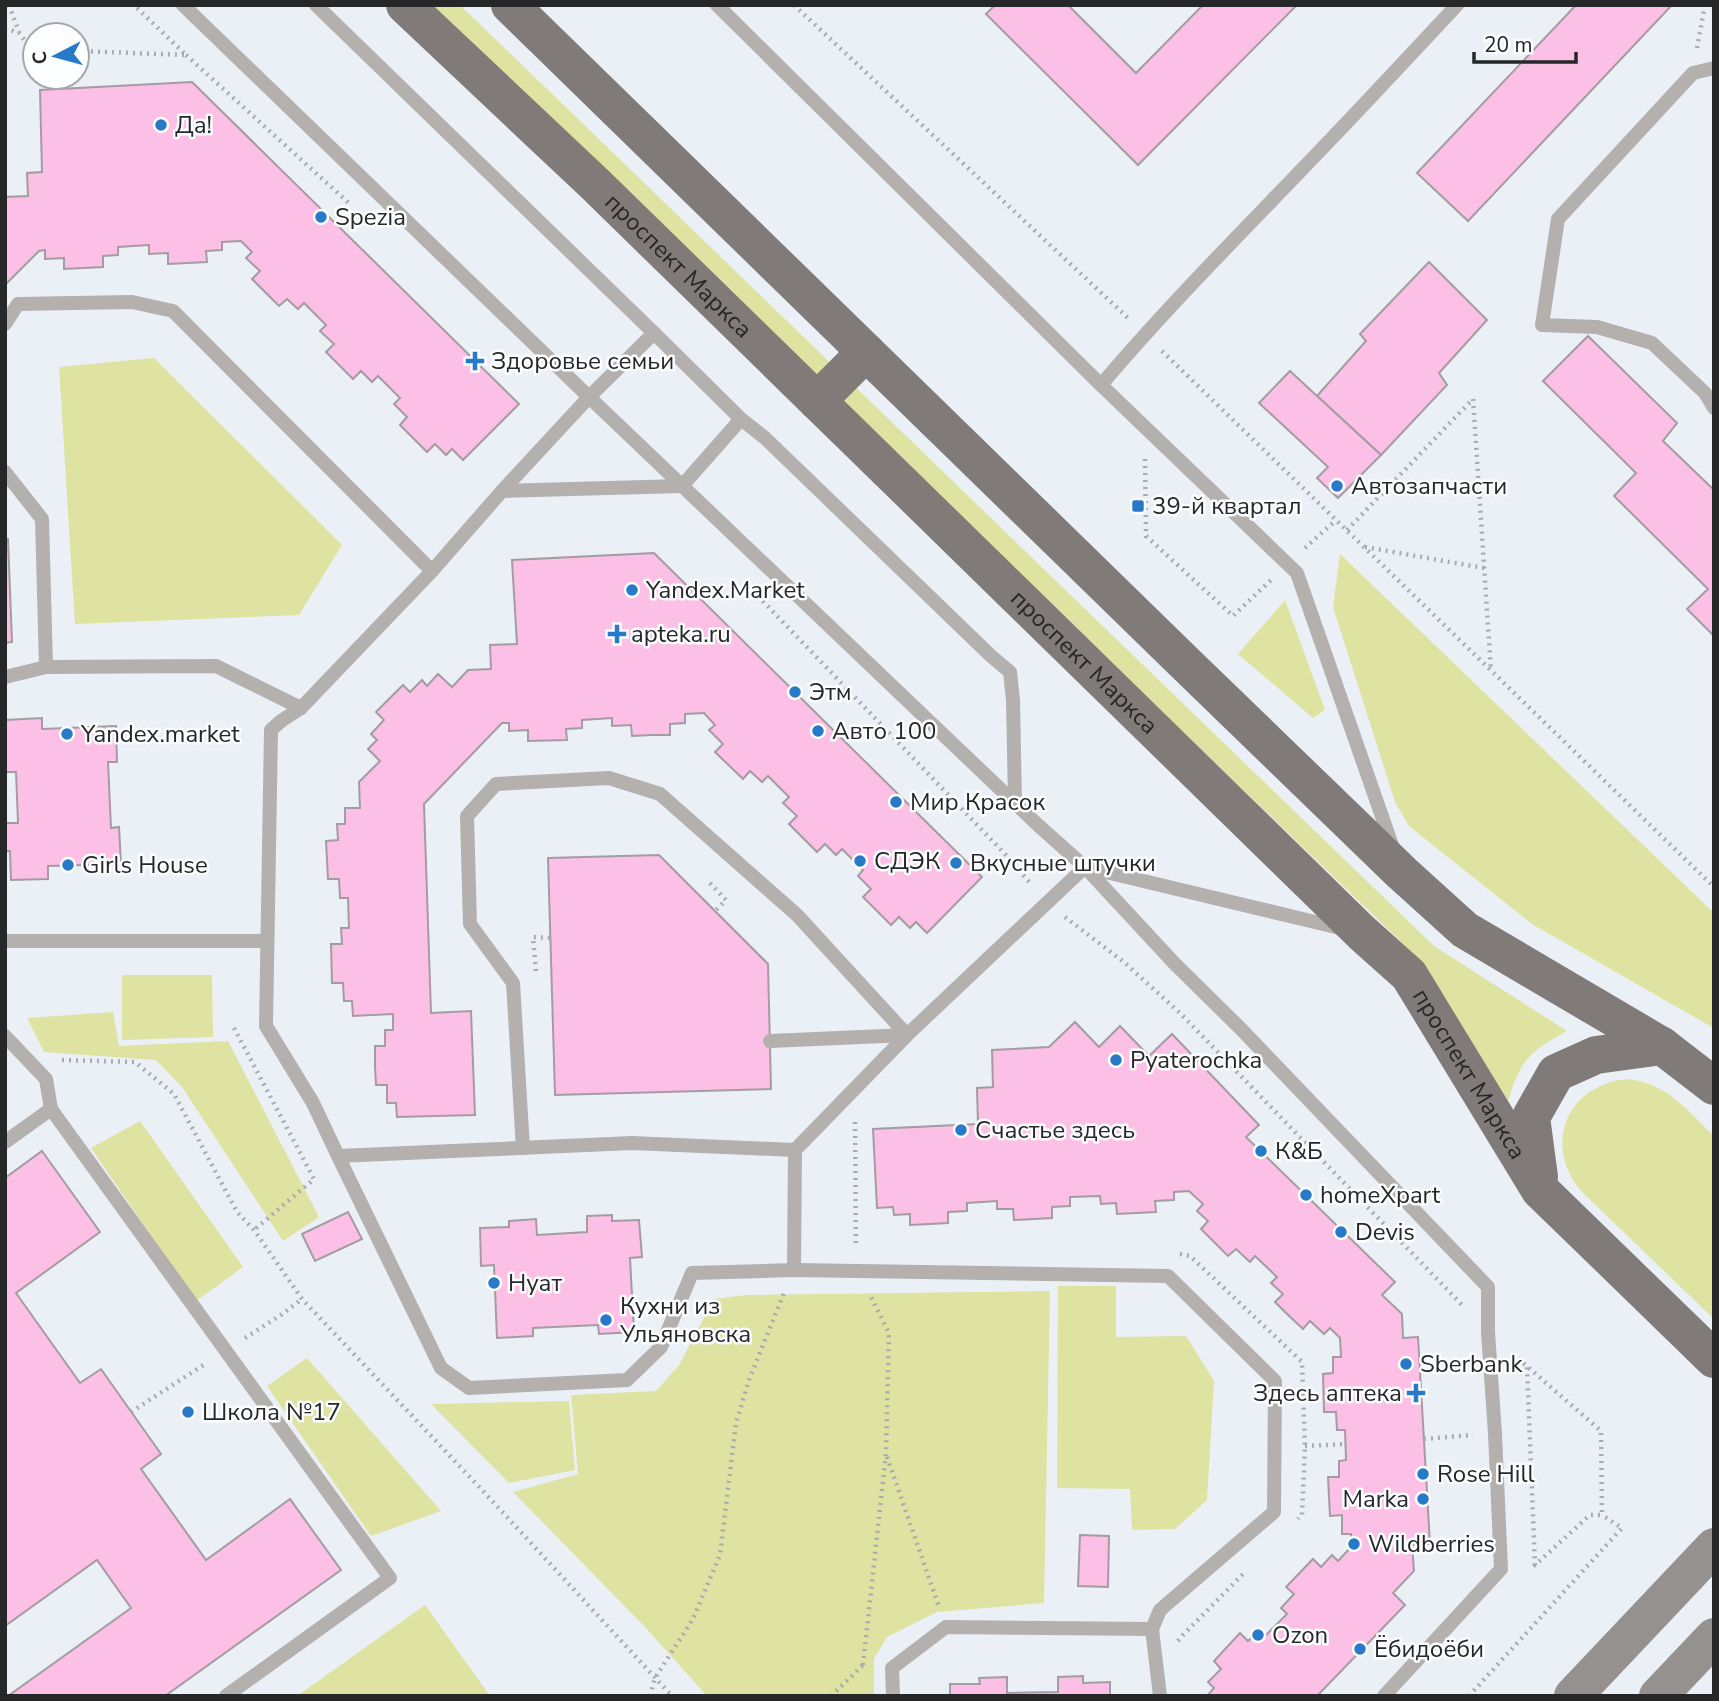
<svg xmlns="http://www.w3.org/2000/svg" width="1719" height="1701" viewBox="0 0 1719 1701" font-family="'Nunito Sans',sans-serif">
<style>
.green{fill:#dee3a1}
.building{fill:#fcbfe5;stroke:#a39ca0;stroke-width:2}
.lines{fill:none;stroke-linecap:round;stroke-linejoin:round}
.path{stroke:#a7abb0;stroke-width:4.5;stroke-dasharray:2 5;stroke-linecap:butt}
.lane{stroke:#b3b0ae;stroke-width:14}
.secondary{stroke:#95918e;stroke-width:38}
.primary{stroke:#807b78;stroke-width:38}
.poi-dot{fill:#287ac9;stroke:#fcfdfe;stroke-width:2.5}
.labels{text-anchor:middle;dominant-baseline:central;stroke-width:5;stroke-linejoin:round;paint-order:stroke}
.poi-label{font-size:24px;fill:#252729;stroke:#fcfdfe;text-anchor:start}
.street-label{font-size:24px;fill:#252729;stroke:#fcfdfe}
</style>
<rect width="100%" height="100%" fill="#ebf0f6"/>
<g class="green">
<path d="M428,5H460L1434,946L1567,1031C1529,1052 1521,1059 1508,1101L1420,960Z"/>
<polygon points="154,358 342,545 299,615 75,624 59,367"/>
<polygon points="1340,554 1714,913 1714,1030 1710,1026 1532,924 1409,826 1395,802 1333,607"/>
<polygon points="1285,600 1325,710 1313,718 1238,654"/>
<polygon points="122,975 212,975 213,1037 122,1040"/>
<polygon points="113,1012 119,1046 228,1041 319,1217 283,1241 182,1087 156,1060 44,1052 27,1018"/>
<path d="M1627,1079C1667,1083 1686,1109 1714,1136V1319L1582,1192C1542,1146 1566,1085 1627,1079Z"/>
<polygon points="140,1121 243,1267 196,1301 91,1148"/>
<polygon points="1058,1286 1116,1286 1116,1337 1186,1336 1214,1381 1207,1500 1175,1529 1132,1530 1130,1489 1057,1488"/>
<polygon points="1050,1291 1044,1603 937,1612 887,1637 874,1659 874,1696 707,1696 646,1628 513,1492 578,1474 571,1395 656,1391 679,1365 714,1299 746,1295"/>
<polygon points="307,1358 441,1511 371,1536 267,1386"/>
<polygon points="569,1401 575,1470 509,1483 431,1404"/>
<polygon points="425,1605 490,1696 297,1696"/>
</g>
<g class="building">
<polygon points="995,5 1068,5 1136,73 1203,5 1297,5 1138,165 986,14"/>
<polygon points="1576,5 1672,5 1468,221 1417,173"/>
<polygon points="192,82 519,404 463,460 452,449 446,455 435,444 427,452 400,425 407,417 394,404 400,398 378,376 372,382 361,371 353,379 326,352 334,344 320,331 326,325 304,303 298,309 287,299 279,306 252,279 260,271 246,258 252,252 241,241 222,242 222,250 206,251 207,262 168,264 168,253 149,254 149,245 118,247 118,255 103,256 103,267 64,269 64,258 45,259 45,250 39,251 5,285 5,197 28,196 27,173 42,172 40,90"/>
<polygon points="1429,262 1487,320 1439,373 1447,385 1381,455 1317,396 1366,341 1360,334"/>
<polygon points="1588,336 1677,423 1663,441 1714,490 1714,636 1687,609 1708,589 1614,496 1636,473 1543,381"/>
<polygon points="1290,371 1381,455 1338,498 1317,478 1328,467 1259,403"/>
<polygon points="5,539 8,539 12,642 5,643"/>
<polygon points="654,553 982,877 927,933 916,922 910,928 899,917 891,925 863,897 871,889 858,876 863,870 842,849 836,855 825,844 817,852 789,824 797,816 783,803 789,797 768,776 762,782 750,771 743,779 715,752 723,744 709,730 715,725 704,713 685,714 685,723 670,724 670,735 652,735 632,736 631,725 612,726 612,718 582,720 582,728 566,729 567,740 528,741 528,730 509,731 509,723 502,723 424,804 431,1013 471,1011 475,1115 397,1117 396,1103 387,1103 387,1085 376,1085 375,1066 375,1046 385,1046 385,1030 393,1030 393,1014 353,1016 352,1001 344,1001 343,983 332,983 331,944 342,944 341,928 349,928 348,898 340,898 339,879 328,879 326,841 338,840 337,824 345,824 345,808 360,808 359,782 380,761 368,749 377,740 371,734 384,720 376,712 403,685 410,692 422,680 427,686 438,674 452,687 468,670 491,669 490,645 517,644 512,560"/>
<polygon points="42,718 42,729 116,726 117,762 108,762 111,828 119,827 121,864 48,866 48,879 11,880 10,851 5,851 5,823 18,823 16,772 5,772 5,720"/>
<polygon points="659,855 768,964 771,1089 555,1095 548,858"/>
<polygon points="1075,1022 1099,1047 1120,1026 1149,1056 1172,1034 1259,1125 1246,1137 1395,1282 1382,1295 1402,1314 1403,1338 1418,1337 1430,1544 1412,1545 1414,1571 1393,1593 1405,1605 1317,1696 1207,1696 1214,1688 1208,1682 1221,1669 1214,1661 1240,1633 1248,1641 1260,1630 1265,1636 1287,1614 1281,1608 1294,1594 1286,1587 1313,1559 1321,1567 1332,1555 1338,1561 1351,1547 1351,1534 1342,1534 1342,1515 1330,1516 1328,1477 1339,1477 1339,1461 1346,1460 1345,1430 1337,1430 1336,1412 1324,1412 1323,1374 1333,1373 1333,1357 1341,1357 1340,1338 1330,1328 1324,1334 1310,1321 1303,1329 1286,1313 1275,1302 1283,1294 1271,1283 1277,1277 1255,1256 1250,1262 1236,1249 1228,1256 1201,1229 1208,1221 1197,1211 1203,1204 1189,1191 1174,1192 1174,1200 1155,1201 1156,1212 1117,1214 1116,1203 1101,1204 1100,1196 1070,1197 1070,1206 1052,1207 1052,1218 1014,1220 1013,1209 997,1209 997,1201 967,1203 967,1211 948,1212 948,1223 930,1224 910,1225 910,1214 894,1215 893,1207 877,1208 873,1129 978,1124 977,1088 993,1087 992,1050 1049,1047"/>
<polygon points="42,1151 100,1232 16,1293 80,1383 101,1369 161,1454 141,1469 206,1560 290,1499 341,1570 165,1696 8,1696 131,1608 97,1560 5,1626 5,1178"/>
<polygon points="348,1212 362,1239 315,1261 302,1234"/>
<polygon points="612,1215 612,1221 639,1220 642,1257 630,1258 634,1332 599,1334 598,1325 533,1328 533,1336 497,1338 494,1265 481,1266 480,1228 509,1227 509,1221 536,1219 537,1235 587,1232 587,1216"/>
<polygon points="1080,1535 1109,1536 1108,1587 1078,1586"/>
<polygon points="1083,1676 1083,1683 1110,1682 1110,1696 950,1696 950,1684 980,1684 979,1678 1007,1677 1007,1693 1058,1692 1058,1677"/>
</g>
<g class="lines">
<g class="path">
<polyline points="9,5 19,32"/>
<polyline points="794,5 1128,318"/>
<polyline points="5,28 19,33 31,49 35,49"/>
<polyline points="1697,48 1705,5"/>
<polyline points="77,51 186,55 134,5"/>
<polyline points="186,55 351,205"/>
<polyline points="1162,351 1714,887"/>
<polyline points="1473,399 1491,671"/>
<polyline points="1145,459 1146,536 1233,616 1271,580"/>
<polyline points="1347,530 1472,400"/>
<polyline points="1365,547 1484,568"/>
<polyline points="1305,548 1336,520"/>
<polyline points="758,596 1005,854 1031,884"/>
<polyline points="710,883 726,900 715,911"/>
<polyline points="1065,917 1125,963 1181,1014 1464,1307"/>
<polyline points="536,971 533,937 551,938"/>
<polyline points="234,1028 314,1179 254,1230"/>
<polyline points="62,1060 135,1062 174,1094 237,1212 254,1230 302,1299 483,1491 672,1696"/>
<polyline points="855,1122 856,1247"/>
<polyline points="1180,1254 1190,1256 1302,1362 1305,1446 1302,1515 1298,1519"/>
<polyline points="245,1338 281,1315 302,1299"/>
<polyline points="1513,1354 1601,1431 1602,1515 1590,1515 1535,1565 1527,1367"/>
<polyline points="131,1412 205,1364"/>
<polyline points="1424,1439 1473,1435"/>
<polyline points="1305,1446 1346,1444"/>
<polyline points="887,1457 939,1607"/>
<polyline points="1178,1641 1183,1635 1245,1572"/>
<polyline points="863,1665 886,1453 889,1333 870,1295"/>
<polyline points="650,1696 655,1678 693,1619 720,1555 736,1423 749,1380 784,1293"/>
<polyline points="831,1696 863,1665"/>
<polyline points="1469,1696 1622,1528 1602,1515"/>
</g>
<g class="lane">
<polyline points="183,5 589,397 1039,826 1085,867 1344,929"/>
<polyline points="316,5 654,333 589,397 502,491"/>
<polyline points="717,5 1101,385 1297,573 1393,848"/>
<polyline points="1714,68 1693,73 1558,219 1542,325 1597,327 1652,343 1705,393 1714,408"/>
<polyline points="5,324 18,304 132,302 173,311 432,571"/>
<polyline points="654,333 741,419"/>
<path d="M1101,385C1174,299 1255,219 1333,137C1375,93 1416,49 1457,5"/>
<polyline points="5,472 42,519 46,667 5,677"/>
<polyline points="46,667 216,666 301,708"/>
<polyline points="5,941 267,941"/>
<polyline points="5,1036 46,1079 51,1109 390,1578 226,1696"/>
<polyline points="5,1142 51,1109"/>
<polyline points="523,1148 513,983 470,924 467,816 496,784 609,778 660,794 797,915 907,1035 770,1041"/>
<polyline points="795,1150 632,1143 338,1156 441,1368 469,1388 627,1380 661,1347 692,1273 794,1270 1168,1276 1275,1381 1274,1512 1160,1610 1152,1629"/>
<polyline points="338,1156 313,1103 266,1026 271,730 281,721 301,708 432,571 502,491 682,486 741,419 765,438 991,656 1010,672 1013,700 1015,802"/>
<polyline points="794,1270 795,1150 907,1035 1085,867 1174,963 1241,1029 1488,1287 1488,1332 1495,1434 1501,1569 1384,1696"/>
<polyline points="893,1696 892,1668 946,1627 1152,1629 1160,1696"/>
</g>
<g class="secondary">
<polyline points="1573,1696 1714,1547"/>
<polyline points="1658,1696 1714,1637"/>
</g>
<g class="primary">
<path id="s1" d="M405,5L595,184L1362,933L1409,975L1540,1190L1714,1359"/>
<polyline points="510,5 1188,666 1402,873 1465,930 1662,1046 1714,1086"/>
<polyline points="817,401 866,352"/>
<polyline points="1539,1177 1531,1117 1556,1073 1596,1055 1662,1046"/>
</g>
</g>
<g class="poi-dot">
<circle cx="161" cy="125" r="7"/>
<circle cx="321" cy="217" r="7"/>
<path d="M471.5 350.5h7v7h7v7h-7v7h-7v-7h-7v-7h7z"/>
<circle cx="1337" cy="486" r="7"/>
<rect x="1131" y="499" width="14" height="14" rx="3.5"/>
<circle cx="632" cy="590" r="7"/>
<path d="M613.5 623.5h7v7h7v7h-7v7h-7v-7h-7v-7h7z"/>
<circle cx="795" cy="692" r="7"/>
<circle cx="818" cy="731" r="7"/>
<circle cx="67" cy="734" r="7"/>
<circle cx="896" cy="802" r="7"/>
<circle cx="860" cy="861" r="7"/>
<circle cx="956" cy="863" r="7"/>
<circle cx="68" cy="865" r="7"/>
<circle cx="1116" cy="1060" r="7"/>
<circle cx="961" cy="1130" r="7"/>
<circle cx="1261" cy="1151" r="7"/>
<circle cx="1306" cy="1195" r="7"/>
<circle cx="1341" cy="1232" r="7"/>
<circle cx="494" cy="1283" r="7"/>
<circle cx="606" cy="1320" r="7"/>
<circle cx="1406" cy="1364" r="7"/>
<path d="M1412.5 1382.5h7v7h7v7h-7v7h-7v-7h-7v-7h7z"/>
<circle cx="188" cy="1412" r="7"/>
<circle cx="1423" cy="1474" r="7"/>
<circle cx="1423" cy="1499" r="7"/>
<circle cx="1354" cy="1544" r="7"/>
<circle cx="1258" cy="1635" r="7"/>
<circle cx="1360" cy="1649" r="7"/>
</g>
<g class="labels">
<g class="poi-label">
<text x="175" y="125">Да!</text>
<text x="335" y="217">Spezia</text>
<text x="491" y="361">Здоровье семьи</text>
<text x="1351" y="486">Автозапчасти</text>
<text x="1152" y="506">39-й квартал</text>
<text x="646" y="590">Yandex.Market</text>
<text x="631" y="634">apteka.ru</text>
<text x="809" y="692">Этм</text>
<text x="832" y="731">Авто 100</text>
<text x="81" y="734">Yandex.market</text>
<text x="910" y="802">Мир Красок</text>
<text x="874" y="861">СДЭК</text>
<text x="970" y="863">Вкусные штучки</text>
<text x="82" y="865">Girls House</text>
<text x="1130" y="1060">Pyaterochka</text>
<text x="975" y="1130">Счастье здесь</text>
<text x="1275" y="1151">К&amp;Б</text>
<text x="1320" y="1195">homeXpart</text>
<text x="1355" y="1232">Devis</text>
<text x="508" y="1283">Нуат</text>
<text x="620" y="1306">Кухни из<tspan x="620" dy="28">Ульяновска</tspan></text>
<text x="1420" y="1364">Sberbank</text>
<text x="1402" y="1393" text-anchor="end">Здесь аптека</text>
<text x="202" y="1412">Школа №17</text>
<text x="1437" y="1474">Rose Hill</text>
<text x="1409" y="1499" text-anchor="end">Marka</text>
<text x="1368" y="1544">Wildberries</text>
<text x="1272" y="1635">Ozon</text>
<text x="1374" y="1649">Ёбидоёби</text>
</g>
<g class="street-label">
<text stroke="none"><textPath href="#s1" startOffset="378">проспект Маркса</textPath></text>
<text stroke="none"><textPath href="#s1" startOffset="945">проспект Маркса</textPath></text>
<text stroke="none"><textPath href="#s1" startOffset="1512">проспект Маркса</textPath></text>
</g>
</g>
<rect width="1719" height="1701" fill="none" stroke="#252729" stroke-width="14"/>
<g transform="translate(56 56) rotate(264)"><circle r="33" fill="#fcfdfe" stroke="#a6a7a9" stroke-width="2"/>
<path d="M0-5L12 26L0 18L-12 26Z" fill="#287ac9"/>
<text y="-10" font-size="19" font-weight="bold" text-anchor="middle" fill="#252729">С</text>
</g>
<path d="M1474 52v10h102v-10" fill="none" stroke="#252729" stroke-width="3.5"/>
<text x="1484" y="52" font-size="21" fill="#252729" stroke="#fcfdfe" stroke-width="5" paint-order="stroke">20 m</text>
</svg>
